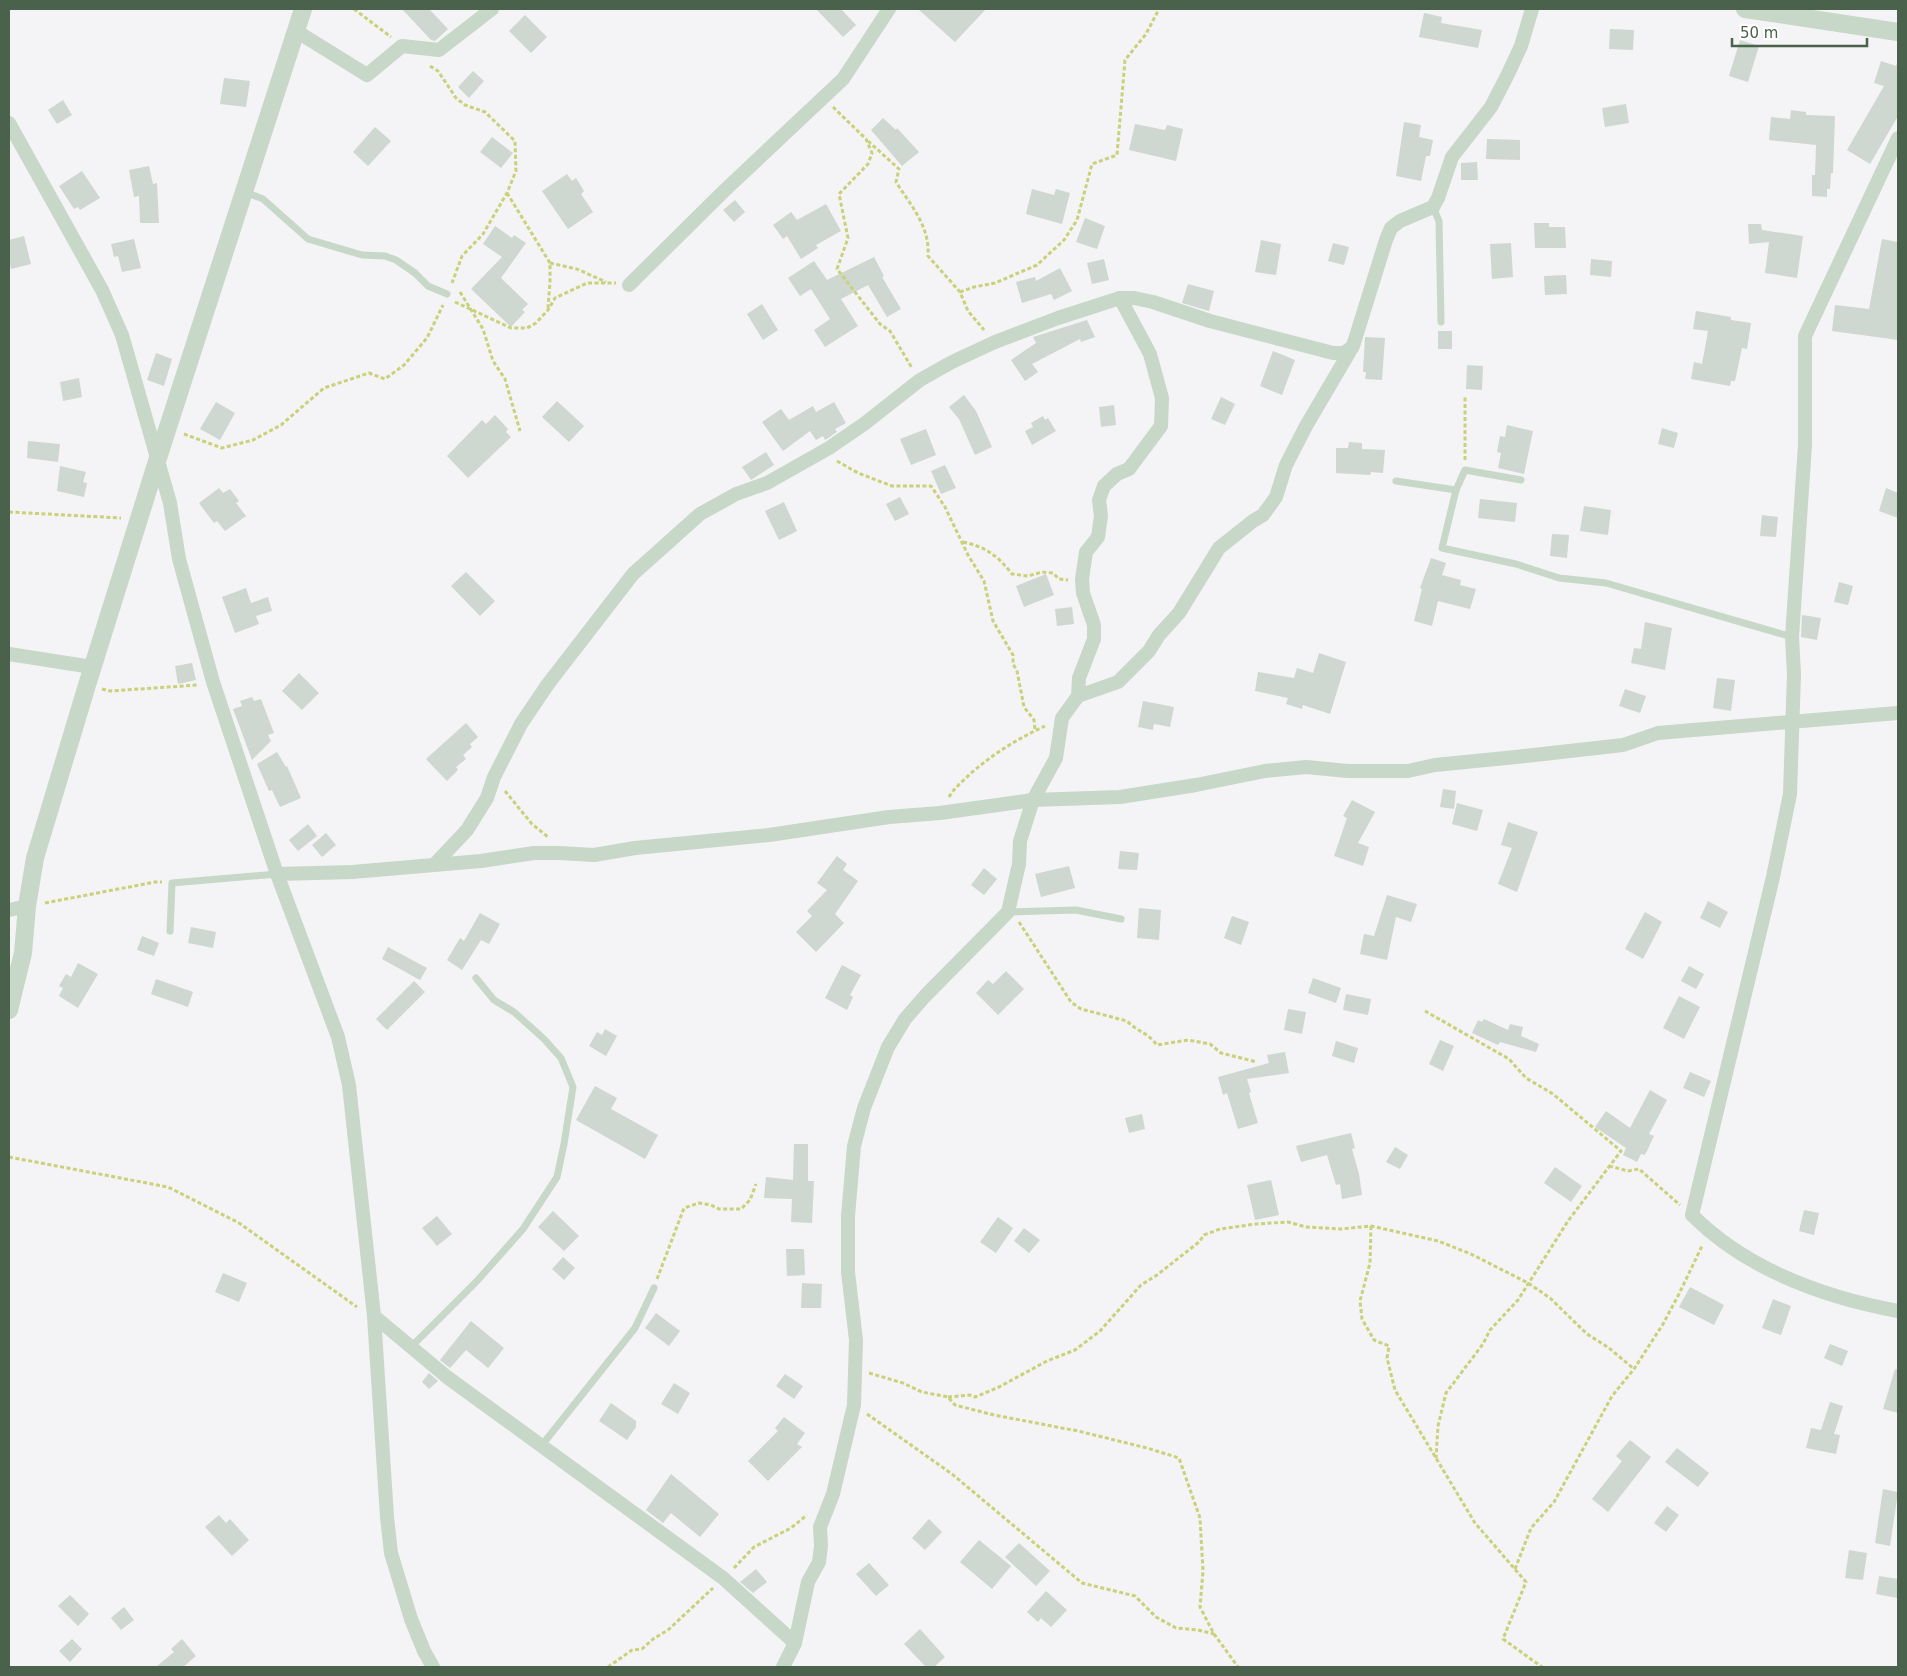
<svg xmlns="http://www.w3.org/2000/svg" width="1907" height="1676" viewBox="0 0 1907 1676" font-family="'DejaVu Sans',sans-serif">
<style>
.building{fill:#cfd7d1}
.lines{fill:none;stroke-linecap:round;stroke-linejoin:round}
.path{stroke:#c9d179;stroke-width:3;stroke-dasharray:4 2.5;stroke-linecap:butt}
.service{stroke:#c7d7c8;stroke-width:7}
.minor{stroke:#c7d7c8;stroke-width:14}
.tertiary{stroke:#c7d7c8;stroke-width:18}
</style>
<rect width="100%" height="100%" fill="#f4f3f5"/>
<g class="building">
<polygon points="402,9 429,9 448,29 435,41 431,40"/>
<polygon points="816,9 841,9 856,25 843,37"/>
<polygon points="918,9 986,9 955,42"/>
<polygon points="1424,13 1442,17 1441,23 1482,30 1478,48 1419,37"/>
<polygon points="525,15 547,37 531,53 509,31"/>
<polygon points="1610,29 1634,30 1633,50 1609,49"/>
<polygon points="1740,40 1759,46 1748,82 1729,76"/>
<polygon points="1881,61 1896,66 1898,61 1898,116 1870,164 1847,150 1884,86 1874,83"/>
<polygon points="473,71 484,81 469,98 458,87"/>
<polygon points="224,78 250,81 246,107 220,104"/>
<polygon points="63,100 72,115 57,124 48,110"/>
<polygon points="1626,104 1629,123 1605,127 1602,108"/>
<polygon points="1791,110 1806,112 1806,115 1835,116 1833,173 1831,173 1830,189 1827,189 1827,197 1812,196 1812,175 1815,175 1816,145 1769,140 1771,117 1790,119"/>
<polygon points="883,118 896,130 897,128 919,152 902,166 871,130"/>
<polygon points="1404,122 1421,125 1419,137 1433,140 1430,156 1426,156 1421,181 1396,176"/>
<polygon points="1135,124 1165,130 1167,125 1183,129 1176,161 1129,150"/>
<polygon points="375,127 391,141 368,166 353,152"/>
<polygon points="492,137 513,153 501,168 480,152"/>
<polygon points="1487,139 1520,140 1520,160 1486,159"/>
<polygon points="1477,162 1478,180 1461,180 1461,163"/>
<polygon points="149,166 153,184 157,183 159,223 140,223 139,196 134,197 129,170"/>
<polygon points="82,171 100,198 80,210 78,207 74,209 59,186"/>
<polygon points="567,174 572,181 576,178 584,191 581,194 593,212 568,229 542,191"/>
<polygon points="1032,189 1054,195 1056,189 1070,193 1062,224 1026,214"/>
<polygon points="735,200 745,212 734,222 723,210"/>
<polygon points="826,204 841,231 816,245 818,248 801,259 787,236 783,239 773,225 791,212 797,220"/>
<polygon points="1085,218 1105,226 1097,249 1076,242"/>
<polygon points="1534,223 1549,223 1549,227 1565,227 1566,248 1535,248"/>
<polygon points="1748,224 1761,224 1762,230 1803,236 1797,278 1765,273 1769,242 1749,244"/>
<polygon points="495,226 512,238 514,235 526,243 501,278 528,304 522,310 525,312 511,327 471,289 502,257 483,244"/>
<polygon points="24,236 31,264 11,269 9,259 9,240"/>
<polygon points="134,239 141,268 122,272 118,256 114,257 111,244"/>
<polygon points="1882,239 1898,242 1898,340 1832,331 1835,305 1869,309"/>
<polygon points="1261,240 1281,244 1276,275 1255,272"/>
<polygon points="1333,243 1349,247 1344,265 1328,261"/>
<polygon points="1511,243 1513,277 1492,279 1490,244"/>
<polygon points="874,257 884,276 882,277 901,309 887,317 868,285 841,299 858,326 825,347 814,330 830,319 811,289 800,296 788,278 814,261 827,280"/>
<polygon points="1104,259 1109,280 1092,284 1087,263"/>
<polygon points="1591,259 1612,261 1611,277 1590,275"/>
<polygon points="1060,268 1072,291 1054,300 1051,294 1022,303 1016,282 1035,277 1036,281"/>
<polygon points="1566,275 1567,294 1545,295 1544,276"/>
<polygon points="1188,284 1214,291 1209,311 1182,303"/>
<polygon points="762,304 778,330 763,340 747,314"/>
<polygon points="1696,311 1731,317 1731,320 1751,323 1747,349 1742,348 1735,381 1731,381 1730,386 1691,379 1694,362 1702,364 1708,331 1693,329"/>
<polygon points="1087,320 1095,337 1081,342 1080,339 1032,364 1038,372 1025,381 1011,360 1036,343 1033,337"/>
<rect x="1438" y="331" width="14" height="18"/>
<polygon points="1365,337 1385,338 1382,380 1365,379 1366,372 1363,372"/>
<polygon points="1273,351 1295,360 1282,395 1260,386"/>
<polygon points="156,353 172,359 164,386 147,380"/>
<polygon points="1467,365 1483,366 1482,390 1466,389"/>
<polygon points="79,378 82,397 63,401 60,382"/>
<polygon points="964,395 976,411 992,447 975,455 959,419 949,407"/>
<polygon points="1221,397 1235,404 1225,425 1211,419"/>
<polygon points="557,401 584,426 569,442 542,417"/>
<polygon points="216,402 235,413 220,440 200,429"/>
<polygon points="834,402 846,423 835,429 837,432 825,440 823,436 816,440 810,431 783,451 762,422 781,409 789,420 813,406 816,412"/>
<polygon points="1114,405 1116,425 1101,427 1099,407"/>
<polygon points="495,415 508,429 506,432 511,437 468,478 447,456 482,420 486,424"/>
<polygon points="1043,416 1045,420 1048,418 1056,431 1032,445 1025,431 1033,427 1031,423"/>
<polygon points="1507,425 1533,431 1524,474 1498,468 1501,453 1497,452 1500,436 1505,437"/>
<polygon points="1662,428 1678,433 1674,448 1658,444"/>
<polygon points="926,429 936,455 911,465 900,439"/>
<polygon points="28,441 60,444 58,462 27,458"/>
<polygon points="1349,442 1362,443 1362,449 1385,450 1383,473 1371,472 1370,475 1336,473 1336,448 1348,448"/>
<polygon points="766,452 774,465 751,480 742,467"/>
<polygon points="945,465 956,488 941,494 931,471"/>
<polygon points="60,466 86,472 83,482 87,483 84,497 57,491"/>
<polygon points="219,488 223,493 230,489 239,501 236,503 246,516 225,531 217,521 214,523 199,503"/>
<polygon points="1886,488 1898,493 1898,518 1879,511"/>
<polygon points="900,497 909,514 895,521 886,504"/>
<polygon points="1480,499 1517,503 1515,522 1478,518"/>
<polygon points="784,502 797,531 779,540 765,511"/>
<polygon points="1584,506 1611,510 1608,535 1580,531"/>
<polygon points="1762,515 1778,517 1776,537 1760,536"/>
<polygon points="1552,534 1569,535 1567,558 1550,556"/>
<polygon points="1431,558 1446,563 1442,575 1461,580 1460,585 1476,589 1470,609 1438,601 1432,626 1414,621 1422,589 1420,588"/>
<polygon points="466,572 495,601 480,616 451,586"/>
<polygon points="1046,574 1054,595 1024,607 1016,586"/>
<polygon points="1839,582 1853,586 1848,605 1834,602"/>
<polygon points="246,588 251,603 268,597 272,611 256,616 259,624 235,633 222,597"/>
<polygon points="1072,607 1074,624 1057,626 1055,609"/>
<polygon points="1802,615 1821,618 1817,640 1801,637"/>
<polygon points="1645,622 1672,628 1665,670 1631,663 1634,648 1641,649"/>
<polygon points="1319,653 1346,662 1330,714 1303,705 1302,709 1286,704 1288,698 1255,691 1258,672 1294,678 1297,668 1313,673"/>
<polygon points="192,663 196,680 178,684 175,666"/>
<polygon points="299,673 319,693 302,710 282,691"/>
<polygon points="1717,678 1735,680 1731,711 1713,708"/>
<polygon points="1625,689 1646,696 1640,713 1619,706"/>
<polygon points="252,697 254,701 261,699 274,733 268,735 271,741 252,760 233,709 242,706 240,701"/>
<polygon points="1143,701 1174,707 1170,727 1154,724 1153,730 1138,727"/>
<polygon points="466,723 478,737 470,744 472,747 463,755 466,759 456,767 458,770 447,781 426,759"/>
<polygon points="277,752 286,767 287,766 301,798 280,807 272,790 269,791 257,764"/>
<polygon points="1443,789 1456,791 1454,809 1440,807"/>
<polygon points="1352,800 1375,812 1358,843 1369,847 1363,866 1334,856 1347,818 1343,816"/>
<polygon points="1457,803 1483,810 1477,831 1452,824"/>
<polygon points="1508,822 1538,832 1517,892 1498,884 1512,848 1501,845"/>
<polygon points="308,824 317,836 298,851 289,840"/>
<polygon points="326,833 336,845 322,857 312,845"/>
<polygon points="1120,851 1139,853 1137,870 1118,869"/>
<polygon points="837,856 847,864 843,870 858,881 835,914 844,923 816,952 796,932 812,916 807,911 827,890 817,883"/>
<polygon points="1069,866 1075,888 1041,897 1035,874"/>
<polygon points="984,868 997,879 984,895 971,885"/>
<polygon points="1387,895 1417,904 1411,922 1396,917 1387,960 1360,954 1364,934 1374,936"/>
<polygon points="1708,901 1728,912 1720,928 1700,918"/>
<polygon points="1139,908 1161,910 1159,940 1137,938"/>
<polygon points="1645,912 1662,922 1643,959 1625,949"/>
<polygon points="480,913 500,924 489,944 481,940 462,970 447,960 460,938 464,941"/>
<polygon points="1232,916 1249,922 1241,945 1224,938"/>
<polygon points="191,927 216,932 213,948 188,943"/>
<polygon points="142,936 159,943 154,956 137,950"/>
<polygon points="388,947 427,968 420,980 382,959"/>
<polygon points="78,963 98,974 78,1008 59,996 63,988 59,986 66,974 71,977"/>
<polygon points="842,965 861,975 850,995 853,997 847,1010 825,998"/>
<polygon points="1689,966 1704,974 1696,989 1681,981"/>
<polygon points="1006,971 1024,989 998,1015 976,993 988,980 993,984"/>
<polygon points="1313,978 1341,988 1336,1003 1308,993"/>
<polygon points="156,979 193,992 188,1007 151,994"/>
<polygon points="414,981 425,992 387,1030 376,1019"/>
<polygon points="1346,994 1371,999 1368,1015 1343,1010"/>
<polygon points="1679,996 1700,1007 1684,1039 1663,1028"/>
<polygon points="1288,1009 1306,1012 1302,1034 1284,1030"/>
<polygon points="1484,1019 1508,1030 1510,1024 1523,1027 1521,1036 1539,1044 1536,1052 1500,1042 1498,1045 1472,1033 1478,1020 1482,1022"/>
<polygon points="605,1029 617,1036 606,1056 589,1046 597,1032 602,1035"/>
<polygon points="1440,1040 1454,1046 1443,1071 1429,1064"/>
<polygon points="1336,1041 1358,1048 1354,1063 1332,1056"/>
<polygon points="1285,1052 1289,1073 1247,1079 1251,1092 1249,1093 1258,1123 1238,1129 1227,1093 1223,1095 1218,1077 1269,1063 1267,1055"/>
<polygon points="1690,1072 1711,1081 1704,1097 1683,1088"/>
<polygon points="595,1086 617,1098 611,1109 658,1135 645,1159 576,1120"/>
<polygon points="1650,1090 1667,1100 1649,1134 1654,1136 1645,1155 1641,1154 1637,1162 1623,1155 1626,1148 1595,1127 1606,1111 1630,1128"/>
<polygon points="1142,1114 1145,1129 1129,1133 1125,1118"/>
<polygon points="1351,1133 1355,1148 1352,1149 1359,1174 1362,1195 1342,1199 1340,1184 1336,1185 1327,1155 1301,1162 1296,1146"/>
<polygon points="794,1144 808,1144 808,1181 814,1181 812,1223 791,1222 792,1199 764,1198 766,1177 793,1180"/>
<polygon points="1395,1147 1408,1155 1400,1169 1386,1162"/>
<polygon points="1555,1167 1582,1186 1571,1202 1544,1183"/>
<polygon points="1271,1180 1279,1215 1255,1220 1247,1185"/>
<polygon points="1804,1210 1819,1213 1814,1235 1799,1231"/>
<polygon points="553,1211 579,1236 564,1251 538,1227"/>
<polygon points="437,1216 452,1234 437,1246 422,1228"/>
<polygon points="998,1217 1013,1228 996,1253 980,1242"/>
<polygon points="1024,1228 1040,1240 1029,1253 1014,1241"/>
<polygon points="786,1249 804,1249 805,1275 787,1276"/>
<polygon points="563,1257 575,1268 564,1280 552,1269"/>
<polygon points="223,1273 247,1283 239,1302 215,1292"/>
<polygon points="802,1283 822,1284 821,1308 801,1308"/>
<polygon points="1690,1287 1724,1305 1714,1325 1679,1307"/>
<polygon points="1773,1299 1791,1306 1781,1335 1762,1328"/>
<polygon points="656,1313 680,1331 669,1346 645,1328"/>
<polygon points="471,1321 504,1348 488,1368 466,1350 450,1368 440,1360"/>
<polygon points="1830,1344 1848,1351 1842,1366 1824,1358"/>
<polygon points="1895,1369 1898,1370 1898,1413 1883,1409"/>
<polygon points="429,1373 438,1381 429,1389 422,1382"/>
<polygon points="785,1374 803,1386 794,1399 776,1386"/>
<polygon points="674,1383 690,1393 678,1414 661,1404"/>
<polygon points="1830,1402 1843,1406 1834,1434 1840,1435 1836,1454 1806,1448 1811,1428 1821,1430"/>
<polygon points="611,1403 636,1421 636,1427 627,1440 599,1421"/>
<polygon points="784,1417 805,1433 797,1444 802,1447 768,1481 748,1461 778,1431 775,1428"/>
<polygon points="1630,1440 1651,1457 1608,1512 1592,1499 1622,1461 1616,1456"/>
<polygon points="1677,1448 1709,1473 1698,1487 1665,1462"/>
<polygon points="671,1474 719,1514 700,1537 671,1513 663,1523 646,1510"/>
<polygon points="1883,1489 1898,1492 1890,1546 1875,1543"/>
<polygon points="1667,1506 1679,1515 1666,1532 1654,1523"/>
<polygon points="219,1515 226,1523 230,1519 249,1540 232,1556 205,1527"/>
<polygon points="929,1519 942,1532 925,1550 912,1538"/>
<polygon points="979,1540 1011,1566 992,1589 960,1562"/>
<polygon points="1019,1543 1050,1571 1036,1586 1005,1557"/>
<polygon points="1849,1550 1867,1553 1863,1580 1845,1578"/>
<polygon points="869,1563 889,1585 876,1596 856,1574"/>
<polygon points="756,1569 767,1582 753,1593 740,1582"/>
<polygon points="1879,1576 1898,1579 1897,1598 1876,1594"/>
<polygon points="1046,1591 1067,1610 1051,1627 1041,1618 1038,1622 1027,1612"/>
<polygon points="70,1595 89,1614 78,1626 58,1606"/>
<polygon points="124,1607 134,1620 121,1630 111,1618"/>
<polygon points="920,1629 945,1657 934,1667 926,1667 904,1644"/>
<polygon points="72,1639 82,1649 70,1662 59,1651"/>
<polygon points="182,1639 196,1656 183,1667 156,1667 174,1652 171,1649"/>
</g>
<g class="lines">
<g class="path">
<polyline points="354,9 391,37"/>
<polyline points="430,66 438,71 456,98 465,105 485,112 515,141 516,171 507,193 483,234 462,256 452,283"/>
<polyline points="833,107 866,139 872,153 868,164 839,194 848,238 837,269 880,324 890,331 912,368"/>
<path d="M868,141L899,169L896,182C911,206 930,226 928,256L960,292L968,311L984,330"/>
<polyline points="507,193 550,263 550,282 548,308"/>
<polyline points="550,263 577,269 606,282"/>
<polyline points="460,292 483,329 493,361 505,379 520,431"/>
<polyline points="960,292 974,287 995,283 1037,265 1064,240 1077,220 1092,164 1117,155 1125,60 1146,34 1159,9"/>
<polyline points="455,302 511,328 527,328 536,323 548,310 555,298 587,283 616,283"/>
<polyline points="184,434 222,448 253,440 281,425 324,388 369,373 385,379 404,365 427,338 443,305"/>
<polyline points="1465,460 1465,395"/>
<polyline points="837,461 858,473 892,486 931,486 945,507 968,555 984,581 993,621 1013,655 1013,664 1017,671 1024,707 1034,720 1035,730"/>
<polyline points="9,512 121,518"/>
<path d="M963,542C986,547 998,556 1012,574L1028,576L1042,572L1053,573L1059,579L1068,580"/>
<polyline points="102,689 110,691 198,685"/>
<polyline points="505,791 532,824 548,837"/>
<path d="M949,797C954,788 963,781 970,774C993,754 1017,739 1045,726"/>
<polyline points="45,903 155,882 162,882"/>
<path d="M1019,922L1071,1002L1081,1009L1127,1021C1138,1032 1147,1032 1157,1045L1188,1040L1210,1044L1221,1053L1257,1062"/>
<polyline points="1425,1011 1509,1059 1526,1078 1553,1094 1621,1151 1568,1221 1518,1300 1490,1330 1483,1344 1446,1393 1438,1426 1436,1458"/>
<polyline points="9,1157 168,1187 239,1223 357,1307"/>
<polyline points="1609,1166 1628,1171 1639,1169 1680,1205"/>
<polyline points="1371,1226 1370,1263 1360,1301 1362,1319 1374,1340 1389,1346 1387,1358 1395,1390 1475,1523 1526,1582 1503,1639 1542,1667"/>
<polyline points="657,1279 684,1208 699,1203 711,1205 719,1209 741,1209 750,1200 756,1184"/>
<polyline points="869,1373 903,1383 922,1392 948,1397 955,1405 994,1415 1078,1431 1147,1448 1179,1458 1200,1518 1203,1571 1200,1607 1214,1634 1238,1667"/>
<polyline points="948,1397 970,1395 975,1397 999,1387 1047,1361 1075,1350 1100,1331 1141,1285 1157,1275 1199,1242 1204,1235 1220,1229 1256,1224 1288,1222 1306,1227 1341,1229 1371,1226 1438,1241 1471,1254 1528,1283 1550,1298 1587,1334 1609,1348 1634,1369"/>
<polyline points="867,1414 952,1474 1082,1583 1135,1596 1156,1617 1176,1628 1198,1630 1214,1634"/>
<polyline points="734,1568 754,1547 791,1528 807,1515"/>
<polyline points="1515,1569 1531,1528 1554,1502 1612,1396 1634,1369 1663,1324 1679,1294 1702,1246"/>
<polyline points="608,1667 632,1650 642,1649 653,1639 668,1630 713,1588"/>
</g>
<g class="service">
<polyline points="245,192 263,199 308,239 362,255 385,256 396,260 415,273 428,286 447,294"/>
<polyline points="1433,207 1439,221 1441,322"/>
<polyline points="1521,480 1465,470 1456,490 1442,548 1516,564 1559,578 1606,583 1792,637"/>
<polyline points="1396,481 1456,490"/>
<polyline points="1008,912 1076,910 1121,919"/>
<polyline points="170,931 172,883 277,874"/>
<polyline points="411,1347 477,1281 523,1229 557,1177 564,1144 573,1087 561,1058 544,1039 514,1012 494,1000 476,978"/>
<polyline points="542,1445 635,1328 654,1288"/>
</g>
<g class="minor">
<polyline points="296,31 367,75 402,46 439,50 492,9"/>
<polyline points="9,123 102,290 122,335 170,503 179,559 213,682 277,874 338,1037 349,1085 374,1316 387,1517 391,1553 411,1619 424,1651 433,1667"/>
<path d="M1898,138L1805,336V445L1792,637L1794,674L1790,794L1773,877L1692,1215C1747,1270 1823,1297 1898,1311"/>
<polyline points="629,285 725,190 843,79 889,9"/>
<polyline points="9,654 92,667"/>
<polyline points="1078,696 1079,678 1094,639 1094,625 1083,593 1082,579 1086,552 1098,537 1101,516 1099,500 1104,486 1117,474 1129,469 1161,426 1162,398 1150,354 1120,298"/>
<polyline points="434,865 467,830 487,798 494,777 521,724 548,684 633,574 700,514 736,494 767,483 829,448 864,424 920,380 952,362 995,342 1058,318 1120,298 1134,298 1153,302 1210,321 1333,353 1344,353 1352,347"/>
<polyline points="277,874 352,872 481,861 534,853 559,853 594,855 635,848 769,835 889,817 940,813 1033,800 1120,797 1196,785 1265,771 1306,767 1348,771 1408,771 1435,765 1516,757 1623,745 1658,733 1898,713"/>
<polyline points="9,910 27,906"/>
<polyline points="374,1316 447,1377 723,1578 795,1643"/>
<polyline points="783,1667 795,1643 808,1582 819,1562 821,1546 820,1527 833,1494 854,1405 856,1340 848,1272 848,1216 854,1146 864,1108 888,1047 905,1019 925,996 1008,912 1019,864 1020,841 1033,800 1056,758 1062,718 1078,696 1118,682 1149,651 1159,635 1179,613 1219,548 1253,521 1263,515 1276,497 1286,465 1306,426 1353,346 1386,240 1391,228 1400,221 1433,207 1438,198 1452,157 1491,107 1508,74 1521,46 1532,9"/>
</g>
<g class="tertiary">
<polyline points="1745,9 1898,32"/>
<polyline points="9,1010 23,953 27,906 35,858 87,685 158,458 303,9"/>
</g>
</g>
<rect width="1907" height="1676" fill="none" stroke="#4a614b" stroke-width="20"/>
<path d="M1732 38v8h135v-8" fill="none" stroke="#4a614b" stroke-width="2.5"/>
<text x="1740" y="38" font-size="15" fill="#4a614b" stroke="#ffffff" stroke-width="4" paint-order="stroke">50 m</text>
</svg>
